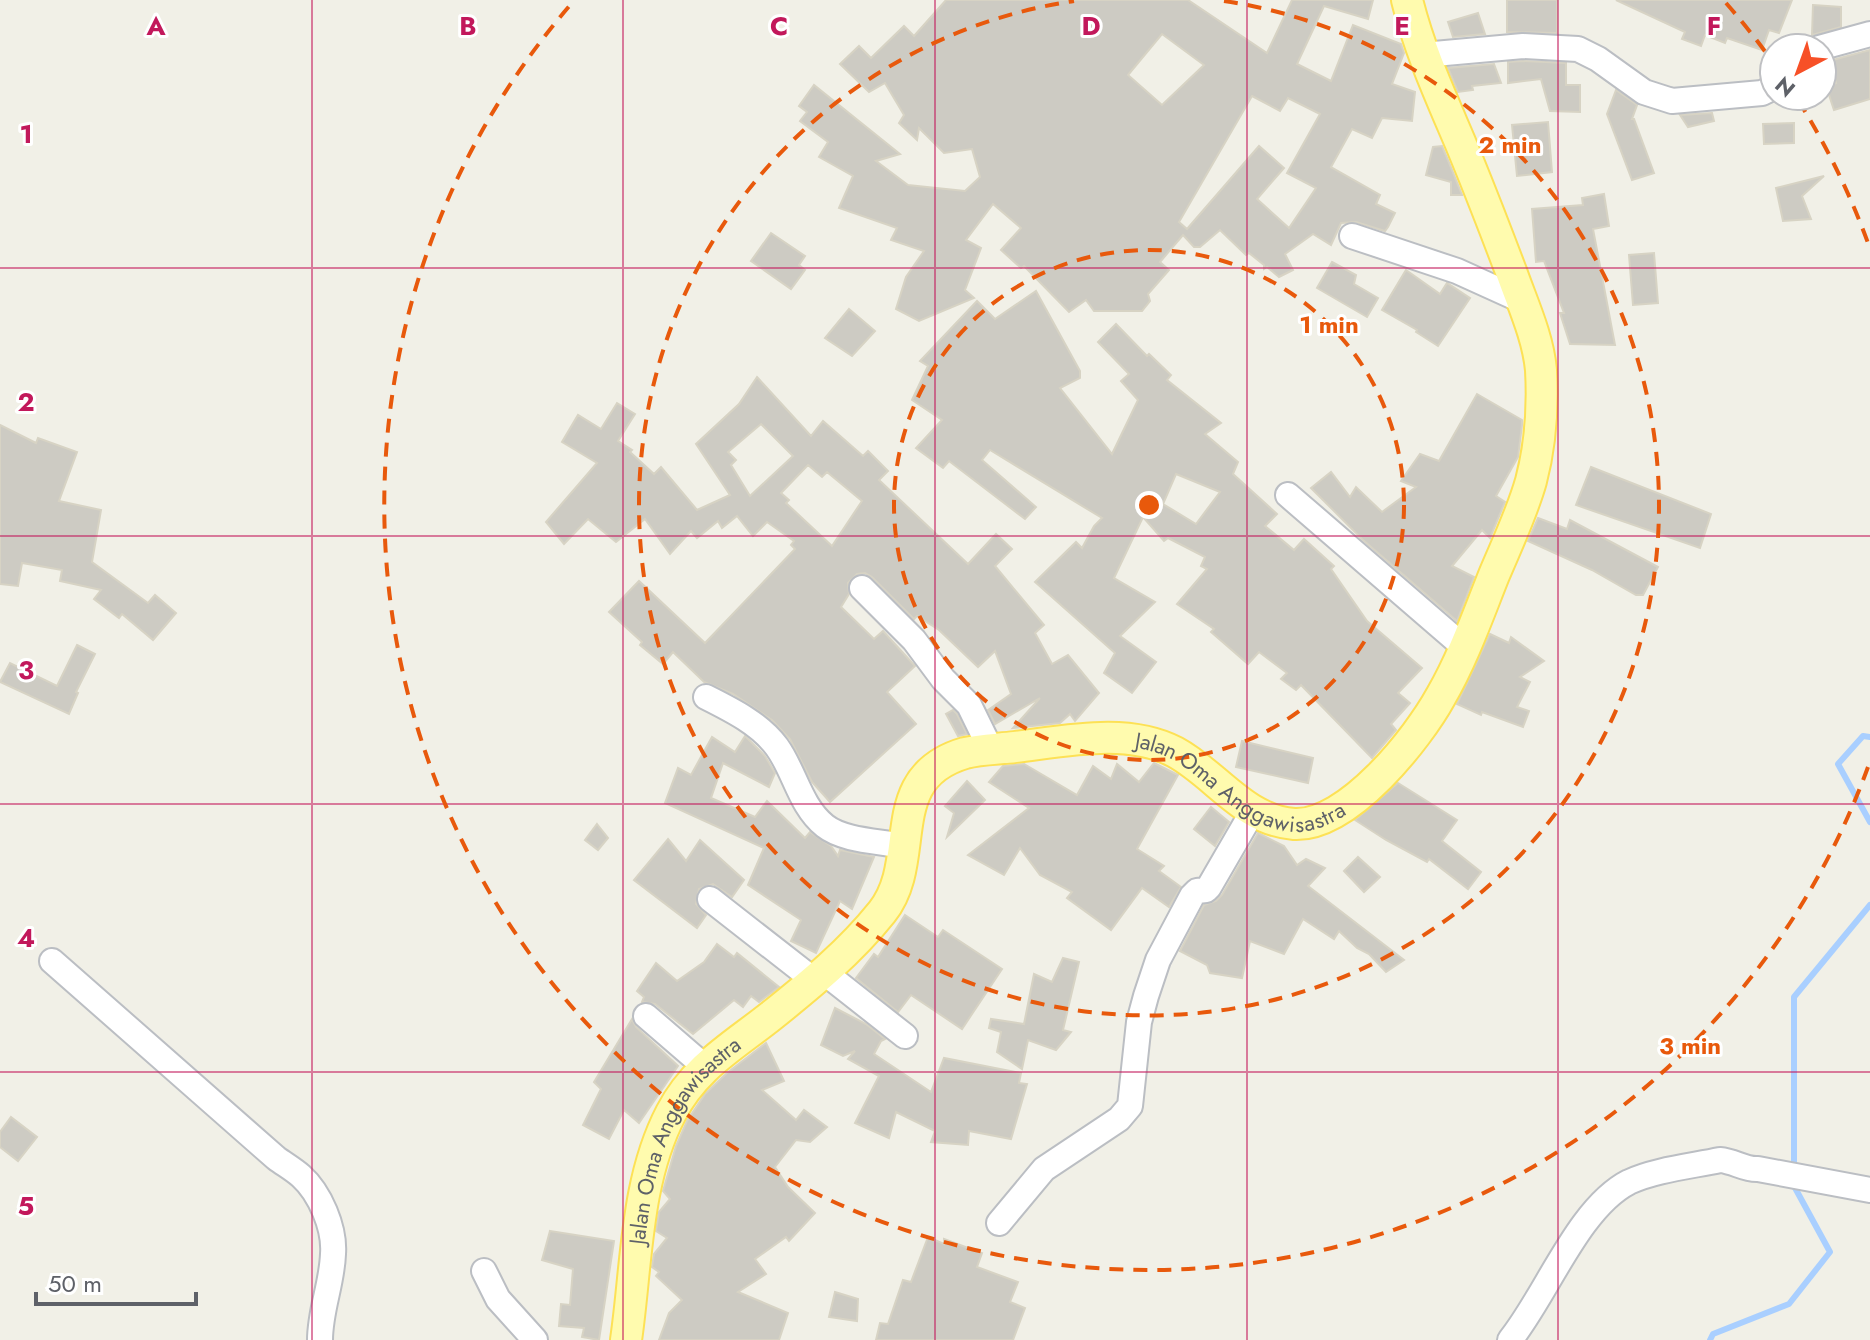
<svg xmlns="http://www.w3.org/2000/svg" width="1870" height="1340" viewBox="0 0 1870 1340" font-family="Jost,sans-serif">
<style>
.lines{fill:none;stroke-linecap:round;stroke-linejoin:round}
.stream{stroke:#a9cfff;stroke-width:6}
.building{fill:#cdcbc3;stroke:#d7d3c4;stroke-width:2;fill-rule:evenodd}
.minor-casing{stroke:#bbbec3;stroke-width:28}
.major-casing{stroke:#fde155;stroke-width:34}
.minor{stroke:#fff;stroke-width:24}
.major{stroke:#fffbae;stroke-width:30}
.grid{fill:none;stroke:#c2185b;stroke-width:2;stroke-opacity:0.55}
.ring{fill:none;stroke:#e8590c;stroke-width:4;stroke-dasharray:14 10}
.labels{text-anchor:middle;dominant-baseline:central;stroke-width:6;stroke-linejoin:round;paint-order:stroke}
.street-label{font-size:22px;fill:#5e6168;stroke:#fff}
.grid-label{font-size:26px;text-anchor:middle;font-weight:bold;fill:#c2185b;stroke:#fff;stroke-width:6;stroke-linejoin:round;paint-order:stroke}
.centre{fill:#e8590c;stroke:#fff;stroke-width:4}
.ring-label{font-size:24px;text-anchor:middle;font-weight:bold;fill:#e8590c;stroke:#fff;stroke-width:6;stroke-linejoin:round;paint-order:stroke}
</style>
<rect width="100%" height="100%" fill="#f1f0e7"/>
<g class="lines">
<g class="stream">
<polyline points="1870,737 1863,736 1838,764 1870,822"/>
<polyline points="1794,1170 1794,997 1870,905"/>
<polyline points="1710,1340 1713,1334 1789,1304 1830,1252 1794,1186 1794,1181"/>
</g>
</g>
<g class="building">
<path d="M946,0H1188L1267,53L1292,0H1373L1368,19L1324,6L1297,64L1331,81L1353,25L1401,44L1404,53L1392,84L1415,92L1412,121L1382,118L1372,138L1352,129L1331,167L1380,195L1376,204L1395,213L1388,227L1385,231L1356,222L1341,223L1331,245L1313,234L1285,254L1293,270L1279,277L1267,267L1264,269V265L1249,253L1246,255L1220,230L1200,247H1194L1183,235L1160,262L1169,270L1148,294L1150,301L1142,311H1094L1086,300L1069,312L1024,266L1021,268L1001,250L1021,228L993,204L966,240L981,248L965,290L974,298L919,321L896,309L906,277L924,251L891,240L897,228L839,208L853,176L819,157L828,142L800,121L807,112L799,106L814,85L900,154L876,161L908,185L965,191L980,177L972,149L944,153L919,128L917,140L899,123L904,115L885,83L869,92L840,64L859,46L871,58L904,26L914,36ZM1162,34L1204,65L1162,105L1128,75ZM1252,96L1280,111L1288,98L1320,114L1287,173L1316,188L1289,228L1257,199L1284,168L1259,146L1187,229L1179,222Z"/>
<polygon points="1507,0 1557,0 1557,33 1507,32"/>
<polygon points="1616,0 1792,0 1779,33 1769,30 1762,50 1727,38 1725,43 1705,35 1701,46 1682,39 1685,32"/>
<polygon points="1813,5 1841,7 1841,27 1812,35"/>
<polygon points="1478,13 1485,34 1453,37 1448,22"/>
<polygon points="1870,50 1870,99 1834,110 1826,86 1836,83 1829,61"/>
<polygon points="1523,61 1566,63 1566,85 1580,85 1580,112 1550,111 1541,79 1508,83 1508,62"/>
<polygon points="1494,64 1501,83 1472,86 1473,90 1458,92 1448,68"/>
<polygon points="1616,90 1637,105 1632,119 1634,119 1654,173 1632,180 1607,114"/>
<polygon points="1712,113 1714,121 1688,127 1680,115"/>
<polygon points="1548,122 1552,172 1517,176 1512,125"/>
<polygon points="1794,123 1794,143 1764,144 1763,124"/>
<polygon points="1442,146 1450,165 1462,195 1451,195 1451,182 1426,175 1433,147"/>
<polygon points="1824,176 1802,196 1811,219 1783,221 1776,188"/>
<polygon points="1604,194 1609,226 1593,229 1615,345 1570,344 1560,313 1564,313 1544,261 1536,262 1532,209 1583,205 1582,198"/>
<polygon points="771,233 805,256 799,265 805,270 791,289 751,261"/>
<polygon points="1654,253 1658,303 1633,305 1629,255"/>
<polygon points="1332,262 1356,275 1354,284 1378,298 1367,317 1317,288"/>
<polygon points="1406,270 1440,294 1447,283 1470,298 1438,346 1416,332 1417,330 1382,310"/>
<path d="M1036,291L1080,371V378L1060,388L1112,454L1138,400L1121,381L1129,374L1098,342L1116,324L1147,356L1149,354L1171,375L1167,380L1221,423L1205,434L1238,462L1233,474L1277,514L1265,526L1294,550L1304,539L1334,566L1331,569L1367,621L1422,668L1398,693L1410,703L1391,724L1396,730L1372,758L1301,685L1296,690L1281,679L1287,673L1259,652L1248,664L1211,632L1214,629L1177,604L1207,569L1201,566L1205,557L1168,538L1164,541L1143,517L1114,578L1155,602L1120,636L1156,662L1132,693L1104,673L1115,653L1035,582L1076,542L1082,548L1094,526L1102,518L990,450L982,460L1036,507L1025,519L949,461L943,468L916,448L942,420L912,400L928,366L920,361L977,301L995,319ZM1176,474L1220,492L1196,524L1163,504Z"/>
<polygon points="849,309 875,331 852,356 825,338"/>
<path d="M757,377L811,436L823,421L863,456L868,451L888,471L879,480L968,564L996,534L1012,549L995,566L1044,625L1035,633L1052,664L1068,655L1099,693L1075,721L1070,714L1060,723L1013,728L1040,698L995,724L988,710L1011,694L995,651L978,667L939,630L917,616L914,619L872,577L865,573L857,574L848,583L849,594L841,607L874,639L883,631L915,666L887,692L916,724L830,802L812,782L790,739L772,720L733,694L704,682L673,652L663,664L640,645L642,642L609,612L639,581L705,643L795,549L791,545L794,541L767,522L753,536L737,516L722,528L718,521L697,538L691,531L670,554L645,519L616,542L588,519L564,544L546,522L597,463L562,442L578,415L601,429L617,403L635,414L618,441L632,450L630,452L654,474L661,467L697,510L730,495L696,444L739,404ZM761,424L793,456L750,496L731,465L736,460L728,452ZM808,465L822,477L827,472L862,501L832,546L786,503L789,500L781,493Z"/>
<polygon points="1477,394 1522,420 1522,425 1518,457 1496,496 1505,502 1490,538 1482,530 1452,566 1474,577 1457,621 1363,540 1311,488 1331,472 1350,497 1356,487 1382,512 1416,487 1401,481 1420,454 1439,461"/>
<polygon points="0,425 36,443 38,438 77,452 59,501 101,510 92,562 148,603 155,595 176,613 153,640 122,614 119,618 94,599 101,590 60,581 62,570 22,563 18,586 0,584"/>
<polygon points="1591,467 1711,514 1700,548 1576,505"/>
<polygon points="1538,518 1567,529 1570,520 1658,567 1643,595 1636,595 1592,570 1528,541"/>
<polygon points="1490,634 1509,643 1511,637 1544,661 1520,677 1530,682 1517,707 1529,711 1523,727 1482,712 1481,715 1457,704"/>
<polygon points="77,645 95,654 76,692 78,693 69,714 0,682 10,663 57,686"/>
<polygon points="953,710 957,714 967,734 958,736 946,714"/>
<polygon points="745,736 765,756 775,773 769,787 723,763 711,798 755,817 767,801 805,838 810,832 831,846 838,856 840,850 874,857 852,909 840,901 816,953 791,941 801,920 748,885 764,848 665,803 678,768 691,775 712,737 735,752"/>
<polygon points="1242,741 1313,758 1308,783 1236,767"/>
<polygon points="1154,763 1178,775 1137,849 1164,866 1159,871 1181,887 1169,907 1142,888 1111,930 1067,898 1072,892 1040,875 1020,848 1004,875 968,855 1029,808 989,782 1003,766 1024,764 1077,795 1093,766 1111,779 1117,764 1139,782"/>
<polygon points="967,781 985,800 947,837 954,813 945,806"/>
<polygon points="1398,783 1457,820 1442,841 1481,872 1468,889 1429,859 1427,862 1386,840 1355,820"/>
<polygon points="1211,807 1229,822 1215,846 1194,829"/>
<polygon points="597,824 608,838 598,850 585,840"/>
<polygon points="1258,833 1284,846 1297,865 1306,859 1325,868 1308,886 1404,960 1386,972 1369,954 1357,948 1339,931 1334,939 1303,919 1284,954 1250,941 1242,978 1210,973 1207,965 1180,951 1204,905 1216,901 1222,895"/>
<polygon points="668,839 686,861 700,840 744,880 732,897 713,884 699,889 696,904 706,915 697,928 634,880"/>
<polygon points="1358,857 1380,877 1364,892 1344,871"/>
<polygon points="905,915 938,937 943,930 1002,969 962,1029 911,995 898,1012 856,978 874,954 878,957"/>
<polygon points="717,944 734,957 737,953 779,987 759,1002 751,996 743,1007 734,1000 693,1034 655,1004 642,1002 644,997 637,991 656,963 677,981 704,962"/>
<polygon points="1063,958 1079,962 1063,1030 1071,1032 1056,1050 1028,1040 1022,1069 997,1052 1001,1032 989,1028 991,1019 1024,1024 1034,974 1052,982"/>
<polygon points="835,1008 866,1024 885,1039 881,1041 874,1054 931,1092 944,1058 1021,1073 1019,1083 1027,1084 1011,1139 969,1131 968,1145 931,1142 935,1131 896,1112 889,1138 855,1123 879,1076 848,1059 855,1051 843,1056 821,1045"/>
<polygon points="632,1019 636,1027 678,1066 639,1123 624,1110 609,1139 583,1125 601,1089 594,1082"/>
<polygon points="766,1043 784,1081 762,1090 796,1120 804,1110 827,1127 810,1142 796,1140 775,1167 788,1187 815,1213 789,1241 786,1237 755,1259 766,1274 738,1292 788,1313 779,1340 659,1340 669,1313 682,1300 656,1276 659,1272 652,1267 654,1254 667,1238 656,1231 659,1212 670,1199 663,1191 676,1146 687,1121 705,1094 727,1073"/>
<polygon points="11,1117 37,1137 18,1161 0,1147 0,1132"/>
<polygon points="550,1231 614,1241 599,1340 582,1337 584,1328 559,1326 561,1304 570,1305 573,1269 542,1260"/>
<polygon points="928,1237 944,1244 944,1239 982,1253 977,1267 1018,1282 1010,1302 1025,1308 1013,1340 876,1340 880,1323 888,1324 903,1280 911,1282"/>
<polygon points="835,1292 858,1299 857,1321 829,1317"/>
</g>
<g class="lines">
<defs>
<g id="minor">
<polyline points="1819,48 1870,34"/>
<polyline points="1423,55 1523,46 1578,49 1598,59 1644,92 1672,101 1762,93 1774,87"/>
<polyline points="1352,236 1457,271 1521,300"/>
<polyline points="1288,495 1464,647"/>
<polyline points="862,588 914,640 943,679 969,705 991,750"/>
<path d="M706,697C732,710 760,724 777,747C795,772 800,806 825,826C844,841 880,841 903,846"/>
<polyline points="710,899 815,981"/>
<path d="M52,961L276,1158C284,1164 293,1169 301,1176C320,1193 335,1228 333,1254C332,1284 320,1310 320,1340"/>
<polyline points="825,973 905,1036"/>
<polyline points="646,1016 704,1066"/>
<polyline points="999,1223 1044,1169 1119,1119 1130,1106 1139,1022 1146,996 1158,960 1192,896 1197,891 1206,890 1209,887 1253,811"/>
<polyline points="484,1271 498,1299 535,1340"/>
<path d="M1510,1340C1546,1296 1578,1208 1629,1182C1654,1170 1692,1166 1720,1160C1734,1161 1745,1170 1758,1169L1870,1190"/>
</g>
<g id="major">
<path id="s1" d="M626,1340C637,1265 635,1182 671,1113C695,1067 732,1047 771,1016C811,984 850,952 882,912C924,859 880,778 965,753C981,749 999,749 1015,747C1065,741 1128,727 1175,752C1216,774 1243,820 1294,824C1348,827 1418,738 1441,696C1463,658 1478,615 1494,575C1507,544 1522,513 1531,481C1540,447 1543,406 1541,370C1538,337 1523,305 1512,274C1495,229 1478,185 1460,142C1440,95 1419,49 1407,0"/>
</g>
</defs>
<use href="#minor" class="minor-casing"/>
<use href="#major" class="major-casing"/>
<use href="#minor" class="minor"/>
<use href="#major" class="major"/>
</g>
<path class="grid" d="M312,0V1340M623,0V1340M935,0V1340M1247,0V1340M1558,0V1340M0,268H1870M0,536H1870M0,804H1870M0,1072H1870"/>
<g class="ring">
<circle cx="1149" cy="505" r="255"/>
<path d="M1224 1A510 510 0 1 1 1074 1"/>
<path d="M1868 767A765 765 0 1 1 572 3M1726 3A765 765 0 0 1 1772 61M1798 100A765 765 0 0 1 1868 243"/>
</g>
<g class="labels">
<g class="street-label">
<text stroke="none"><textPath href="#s1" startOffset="1006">Jalan Oma Anggawisastra</textPath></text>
<text stroke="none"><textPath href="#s1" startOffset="214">Jalan Oma Anggawisastra</textPath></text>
</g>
</g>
<g class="grid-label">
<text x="156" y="35">A</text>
<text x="468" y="35">B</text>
<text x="779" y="35">C</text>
<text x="1091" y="35">D</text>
<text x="1402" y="35">E</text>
<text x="1714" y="35">F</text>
<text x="26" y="143">1</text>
<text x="26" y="411">2</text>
<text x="26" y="679">3</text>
<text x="26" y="947">4</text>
<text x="26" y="1215">5</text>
</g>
<circle cx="1149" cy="505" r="12" class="centre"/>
<g class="ring-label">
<text x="1510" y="153">2 min</text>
<text x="1329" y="333">1 min</text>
<text x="1690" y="1054">3 min</text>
</g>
<g transform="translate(1798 72) rotate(221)"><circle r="38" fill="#ffffff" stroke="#bfc0c3" stroke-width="2"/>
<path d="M0-6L14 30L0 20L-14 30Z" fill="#f75027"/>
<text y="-12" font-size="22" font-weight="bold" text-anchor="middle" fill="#5e6168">N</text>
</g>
<path d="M36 1292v12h160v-12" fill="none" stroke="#5e6168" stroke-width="4"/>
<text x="48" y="1292" font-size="24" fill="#5e6168" stroke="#ffffff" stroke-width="6" paint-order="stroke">50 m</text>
</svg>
